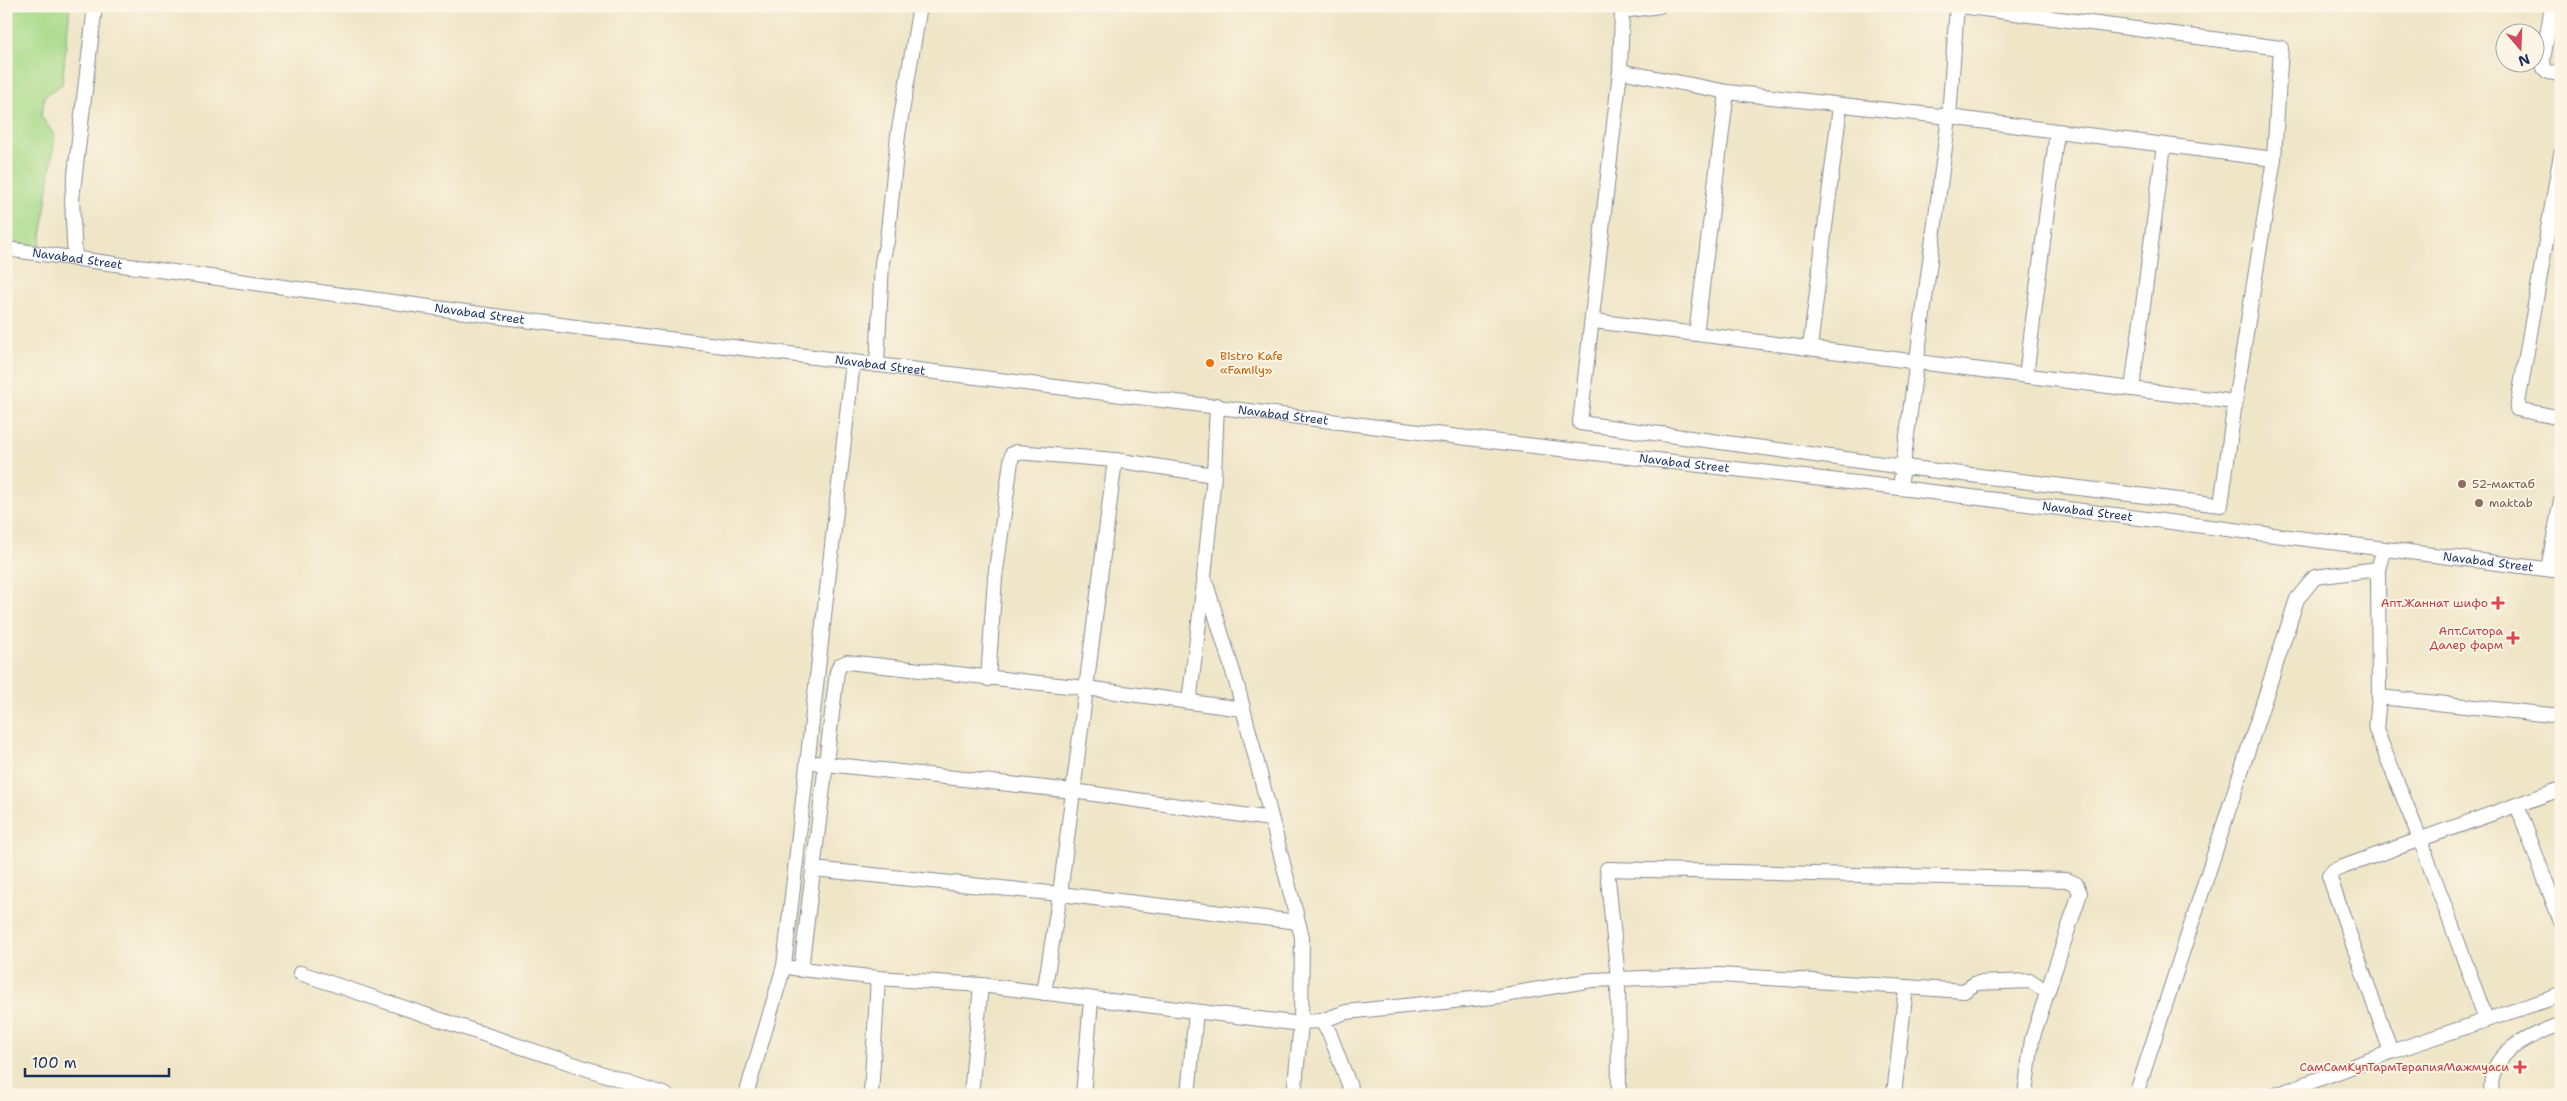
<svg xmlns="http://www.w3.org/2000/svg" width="2567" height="1101" viewBox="0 0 2567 1101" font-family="'Shantell Sans',sans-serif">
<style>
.green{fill:#a7da89;stroke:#618474}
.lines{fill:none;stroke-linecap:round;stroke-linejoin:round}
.minor-casing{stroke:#858a92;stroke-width:16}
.minor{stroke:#fff;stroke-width:14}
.food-dot{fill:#e8710a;stroke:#fcf5e5;stroke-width:2}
.education-dot{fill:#8d6e63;stroke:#fcf5e5;stroke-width:2}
.health-dot{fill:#e0444e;stroke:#fcf5e5;stroke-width:2}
.labels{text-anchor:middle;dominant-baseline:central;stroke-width:4;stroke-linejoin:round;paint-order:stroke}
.street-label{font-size:12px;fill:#1b2f5e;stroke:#fcf5e5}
.food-label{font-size:12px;fill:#c56008;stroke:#fcf5e5;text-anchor:start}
.education-label{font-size:12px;fill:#785e54;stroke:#fcf5e5;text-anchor:start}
.health-label{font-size:12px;fill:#be3a42;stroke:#fcf5e5;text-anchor:end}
</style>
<rect width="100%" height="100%" fill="#fcf5e5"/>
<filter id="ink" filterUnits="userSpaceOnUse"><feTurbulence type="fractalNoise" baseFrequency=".02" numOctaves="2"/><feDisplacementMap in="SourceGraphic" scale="10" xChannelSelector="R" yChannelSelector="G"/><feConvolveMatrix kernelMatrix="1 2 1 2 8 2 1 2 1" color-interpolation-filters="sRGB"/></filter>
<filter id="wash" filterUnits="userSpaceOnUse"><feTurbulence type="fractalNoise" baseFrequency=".0096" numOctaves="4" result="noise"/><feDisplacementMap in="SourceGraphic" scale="20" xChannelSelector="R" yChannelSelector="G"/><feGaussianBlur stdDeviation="1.12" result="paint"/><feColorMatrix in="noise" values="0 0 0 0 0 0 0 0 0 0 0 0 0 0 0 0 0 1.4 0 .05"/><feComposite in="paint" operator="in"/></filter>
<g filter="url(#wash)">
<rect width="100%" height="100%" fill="#efe5c7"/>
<polygon class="green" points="6,6 70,6 62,84 45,96 41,116 55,136 40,246 6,242"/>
</g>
<g filter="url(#ink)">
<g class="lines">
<defs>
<g id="minor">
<polyline points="1659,6 1622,11 1620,71 1580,423 1904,467 2221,505 2235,402 2274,159 2281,48 1961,6"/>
<polyline points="2552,6 2543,60 2544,68 2548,72 2561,74"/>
<polyline points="1620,71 1727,92 1949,117 2274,159"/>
<polyline points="2561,154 2517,409 2561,418"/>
<path id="s1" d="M6,249L612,332L1508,443L1900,488L2561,571"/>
<polyline points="75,259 72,199 95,6"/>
<polyline points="1594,321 2235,402"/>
<polyline points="1696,334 1727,92"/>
<polyline points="1810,348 1840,106"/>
<polyline points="877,365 882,262 887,241 898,135 920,6"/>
<polyline points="2026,376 2057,131"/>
<polyline points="2132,389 2164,145"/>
<polyline points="1217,405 1214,475 1204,577 1237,685 1302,937 1301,1024 1294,1095"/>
<polyline points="1900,488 1949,117 1957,6"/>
<polyline points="2378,569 2379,697 2376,730 2420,839 2486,1019"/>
<polyline points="2548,569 2561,500"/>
<polyline points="988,679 995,578 1012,454 1016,452 1115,460 1214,475"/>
<polyline points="2379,697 2561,716"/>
<polyline points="1189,702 1204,583"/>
<polyline points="818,763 1073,791 1271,819"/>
<polyline points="2517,805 2561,922"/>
<polyline points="813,869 1060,894 1298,922"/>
<polyline points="793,968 878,978 981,985 1301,1024"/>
<polyline points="801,970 837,672 840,665 847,662 1086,688 1242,709"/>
<polyline points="300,973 666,1095"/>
<polyline points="1906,987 1964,991 1976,983 2031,981 2047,992"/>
<polyline points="1044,993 1060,894 1115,460"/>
<polyline points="1321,1021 1329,1032 1353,1095"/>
<polyline points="1300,1022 1321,1021 1346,1012 1493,997 1592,980 1720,975 1906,987 1894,1095"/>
<polyline points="2391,1052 2329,876 2333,871 2340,868 2561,789"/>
<polyline points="746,1095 784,966 853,362"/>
<polyline points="871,1095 878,978"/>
<polyline points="971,1095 981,985"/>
<polyline points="1083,1095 1091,1000"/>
<polyline points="1188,1095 1196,1012"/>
<polyline points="1619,1095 1618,978 1607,869 2067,880 2076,884 2080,893 2032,1039 2025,1095"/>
<polyline points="2136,1095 2297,599 2315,577 2378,569 2384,549"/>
<polyline points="2276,1095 2391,1052 2561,995"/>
<path d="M2492,1095C2485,1053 2528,1036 2561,1024"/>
</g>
</defs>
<use href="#minor" class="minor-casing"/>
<use href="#minor" class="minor"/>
</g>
</g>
<circle class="food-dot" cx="1210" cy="363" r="5"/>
<g class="education-dot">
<circle cx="2462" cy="484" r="5"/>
<circle cx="2479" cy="503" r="5"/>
</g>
<g class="health-dot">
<path d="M2495.5 595.5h5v5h5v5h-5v5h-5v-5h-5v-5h5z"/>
<path d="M2510.5 630.5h5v5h5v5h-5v5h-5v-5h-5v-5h5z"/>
<path d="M2517.5 1059.5h5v5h5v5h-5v5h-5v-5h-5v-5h5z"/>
</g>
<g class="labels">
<g class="street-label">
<text stroke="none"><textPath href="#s1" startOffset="72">Navabad Street</textPath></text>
<text stroke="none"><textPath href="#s1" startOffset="478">Navabad Street</textPath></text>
<text stroke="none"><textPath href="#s1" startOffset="882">Navabad Street</textPath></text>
<text stroke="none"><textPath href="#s1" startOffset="1288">Navabad Street</textPath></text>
<text stroke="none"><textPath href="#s1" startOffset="1692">Navabad Street</textPath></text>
<text stroke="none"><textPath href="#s1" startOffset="2098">Navabad Street</textPath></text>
<text stroke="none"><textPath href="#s1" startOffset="2502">Navabad Street</textPath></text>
</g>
<g class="food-label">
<text x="1220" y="356">Bistro Kafe<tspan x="1220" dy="14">«Family»</tspan></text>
</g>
<g class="education-label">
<text x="2472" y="484">52-мактаб</text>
<text x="2489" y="503">maktab</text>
</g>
<g class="health-label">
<text x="2488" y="603">Апт.Жаннат шифо</text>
<text x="2503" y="631">Апт.Ситора<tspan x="2503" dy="14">Далер фарм</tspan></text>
<text x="2509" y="1067">СамСамКупТармТерапияМажмуаси</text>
</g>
</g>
<rect width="2567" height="1101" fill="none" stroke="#fcf5e5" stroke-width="25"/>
<g transform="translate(2520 48) rotate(161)"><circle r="24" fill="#fcf5e5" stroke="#a2a6af"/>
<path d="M0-4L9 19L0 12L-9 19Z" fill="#d1495b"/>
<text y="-8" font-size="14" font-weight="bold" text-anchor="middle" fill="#1b2f5e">N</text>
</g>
<path d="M25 1068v8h144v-8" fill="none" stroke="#1b2f5e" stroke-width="2.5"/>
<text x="32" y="1068" font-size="15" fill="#1b2f5e" stroke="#fcf5e5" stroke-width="4" paint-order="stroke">100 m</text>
</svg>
